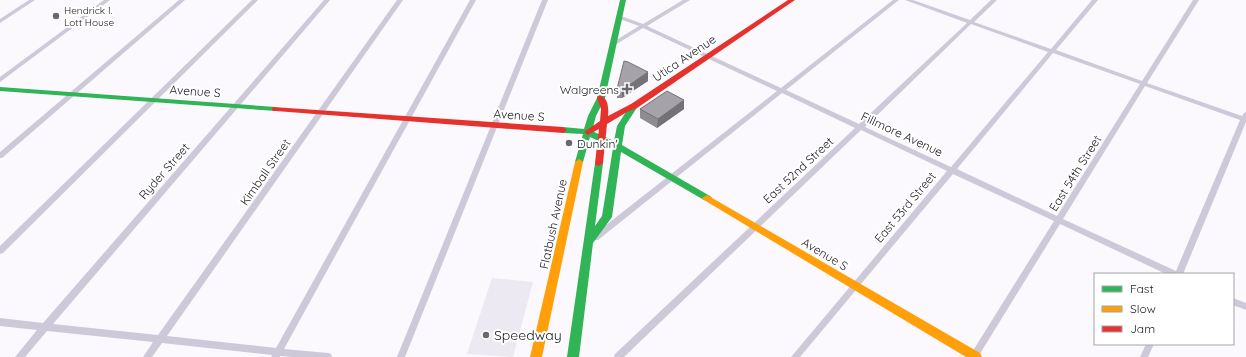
<svg xmlns="http://www.w3.org/2000/svg" width="1246" height="357" viewBox="0 0 1246 357" font-family="Quicksand,sans-serif">
<style>
.built{fill:#ede9f3}
.lines{fill:none;stroke-linecap:round;stroke-linejoin:round}
.street{fill:#cec9d9;fill-rule:evenodd}
.fast{fill:#30b455;fill-rule:evenodd}
.slow{fill:#ff9f0a;fill-rule:evenodd}
.jam{fill:#e5322d;fill-rule:evenodd}
.wall{fill:#8e8c91}
.shaded-wall{fill:#747276}
.building{fill:#a5a3a9;stroke:#747276}
.poi-dot{fill:#69676f;stroke:#fff;stroke-width:1.5}
.labels{text-anchor:middle;dominant-baseline:central;stroke-width:4;stroke-linejoin:round;paint-order:stroke}
.far-poi-label{font-size:10px;fill:#1b1822;stroke:#fff;text-anchor:start}
.street-label{font-size:12px;fill:#1b1822;stroke:#fff}
.poi-label{font-size:12px;fill:#1b1822;stroke:#fff;text-anchor:end}
.near-poi-label{font-size:14px;fill:#1b1822;stroke:#fff;text-anchor:start}
</style>
<rect width="100%" height="100%" fill="#fbf9fd"/>
<polygon class="built" points="492,278 533,282 513,357 467,354"/>
<g class="lines">
<g class="street">
<polygon points="29,0 35,0 0,23 0,19"/>
<polygon points="104,0 110,0 0,82 0,77"/>
<polygon points="179,0 185,0 2,158 0,158 0,152"/>
<polygon points="252,0 258,0 3,253 0,254 0,246"/>
<polygon points="324,0 330,0 53,324 158,335 397,0 403,0 167,336 276,348 470,0 476,0 284,349 328,353 331,354 332,357 292,357 280,356 280,357 271,357 272,355 162,343 152,357 143,357 153,342 47,331 25,357 15,357 37,330 0,326 0,318 43,323"/>
<polygon points="542,0 548,0 405,357 397,357"/>
<path d="M683,0H690L647,26L781,88L893,0H899L786,90L859,124L967,23L905,0H913L970,20L991,0H997L974,22L1051,49L1092,0H1098L1056,50L1142,81L1193,0H1199L1147,83L1242,116L1244,113L1246,112V122L1183,274H1166L1060,224L978,357H969L1054,221L953,174L800,357H791L947,171L861,130L624,357H614L615,354L855,128L782,93L598,240H592L591,238L592,236L777,91L643,28L615,45L613,46L610,44L639,26L617,18V16H621L643,24ZM971,24L1048,52L951,167L865,127ZM1053,53L1140,84L1057,216L957,169ZM1145,86L1240,120L1176,271L1063,219Z"/>
<polygon points="1233,298 1246,303 1246,310 1233,305"/>
<polygon points="1146,344 1154,344 1148,357 1140,357"/>
</g>
<g class="fast">
<polygon points="620,0 626,0 605,98 596,116 592,131 614,141 617,126 631,104 637,104 638,106 625,126 622,145 710,196 712,198 707,201 704,200 621,152 612,217 593,243 579,357 567,357 595,163 599,160 603,163 595,226 602,216 613,148 590,137 583,162 582,164 576,164 575,162 583,134 563,133 559,130 563,127 584,129 588,116 597,98"/>
<polygon points="0,87 276,107 280,109 276,111 0,91"/>
</g>
<g class="slow">
<polygon points="579,159 583,162 542,357 530,357 575,162"/>
<polygon points="707,195 980,353 982,357 966,357 704,200 702,198"/>
</g>
<g class="jam">
<path d="M788,0H795L637,108L627,112L607,124L603,163L599,166L596,165L595,163L599,129L588,135L584,132L600,121L601,109L597,98L598,96H601C608,98 609,109 608,116L631,104Z"/>
<polygon points="273,107 563,127 567,130 563,133 276,111 273,111 272,109"/>
</g>
</g>
<g class="wall">
<polygon points="648,72 648,81 622,98 617,98 617,89"/>
<polygon points="684,100 684,109 657,128 640,118 640,109"/>
</g>
<g class="shaded-wall">
<polygon points="648,72 648,81 622,98 622,90"/>
<polygon points="684,100 684,109 657,128 658,119"/>
</g>
<g class="building">
<polygon points="624,61 628,62 648,72 622,90 617,89"/>
<polygon points="667,91 684,100 658,119 640,109"/>
</g>
<g class="poi-dot">
<circle cx="56" cy="16" r="4"/>
<path d="M625 83h4v4h4v4h-4v4h-4v-4h-4v-4h4z"/>
<circle cx="569" cy="143" r="4"/>
<circle cx="486" cy="335" r="4"/>
</g>
<g class="labels">
<g class="far-poi-label">
<text x="64" y="10">Hendrick I.<tspan x="64" dy="12">Lott House</tspan></text>
</g>
<g class="street-label">
<text transform="translate(684 58) rotate(-34)">Utica Avenue</text>
<text transform="translate(195 91) rotate(4)">Avenue S</text>
<text transform="translate(519 115) rotate(4)">Avenue S</text>
<text transform="translate(902 134) rotate(25)">Fillmore Avenue</text>
<text transform="translate(798 170) rotate(-43)">East 52nd Street</text>
<text transform="translate(164 171) rotate(-49)">Ryder Street</text>
<text transform="translate(265 172) rotate(-55)">Kimball Street</text>
<text transform="translate(1075 173) rotate(-58)">East 54th Street</text>
<text transform="translate(905 207) rotate(-50)">East 53rd Street</text>
<text transform="translate(553 224) rotate(-78)">Flatbush Avenue</text>
<text transform="translate(825 254) rotate(31)">Avenue S</text>
</g>
<g class="poi-label">
<text x="619" y="89">Walgreens</text>
<text x="577" y="143" text-anchor="start">Dunkin'</text>
</g>
<g class="near-poi-label">
<text x="494" y="335">Speedway</text>
</g>
</g>
<rect x="1094" y="273" width="140" height="72" fill="#ffffff" stroke="#a4a3a7"/>
<rect x="1102" y="286" width="20" height="6" fill="#30b455" stroke="#a4a3a7"/>
<text x="1130" y="293" font-size="12" fill="#1b1822">Fast</text>
<rect x="1102" y="306" width="20" height="6" fill="#ff9f0a" stroke="#a4a3a7"/>
<text x="1130" y="313" font-size="12" fill="#1b1822">Slow</text>
<rect x="1102" y="326" width="20" height="6" fill="#e5322d" stroke="#a4a3a7"/>
<text x="1130" y="333" font-size="12" fill="#1b1822">Jam</text>
</svg>
